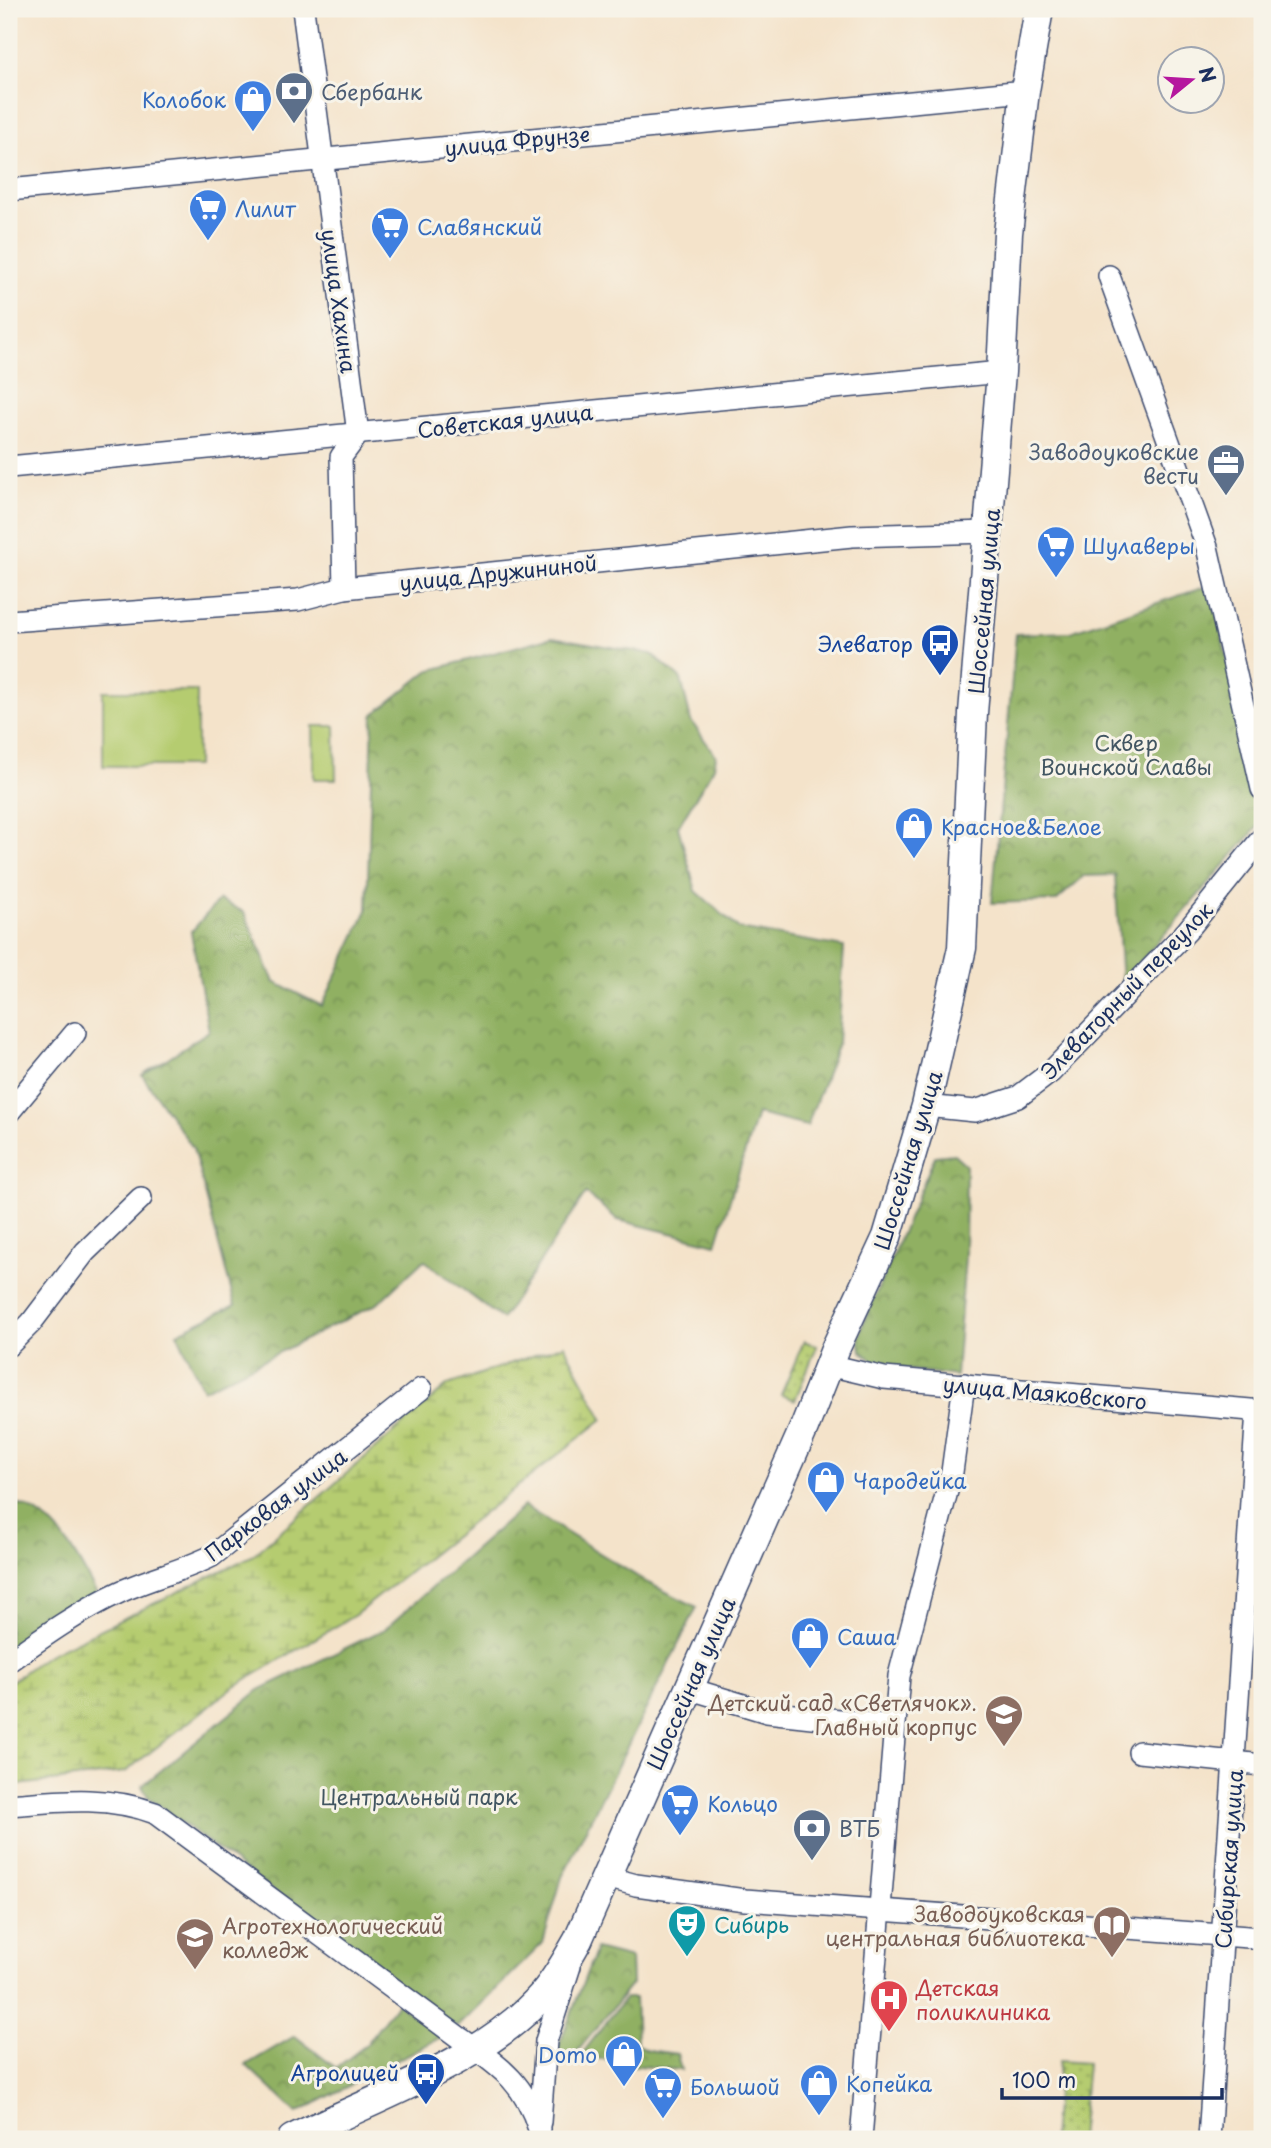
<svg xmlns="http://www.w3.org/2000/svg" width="1271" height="2148" viewBox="0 0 1271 2148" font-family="'Playpen Sans',sans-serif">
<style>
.grass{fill:url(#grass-dots);stroke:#687e67;stroke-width:2}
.forest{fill:url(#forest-crowns);stroke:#567060;stroke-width:2}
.wetland{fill:url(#wetland-marsh);stroke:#687e67;stroke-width:2}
.pitch{fill:#b5cc70;stroke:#687e67;stroke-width:2}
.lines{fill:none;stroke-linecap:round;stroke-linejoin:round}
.minor-casing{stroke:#3c4a6e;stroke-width:24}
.major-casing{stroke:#3c4a6e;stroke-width:31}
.minor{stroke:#fff;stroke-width:21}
.major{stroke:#fff;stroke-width:28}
.labels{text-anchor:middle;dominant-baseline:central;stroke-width:6;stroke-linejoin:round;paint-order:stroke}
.service-label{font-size:21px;fill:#4e5e75;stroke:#f7f3e8;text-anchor:start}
.shop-label{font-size:21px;fill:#366cbe;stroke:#f7f3e8;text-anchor:start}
.street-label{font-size:21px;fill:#1b2f5e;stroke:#f7f3e8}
.transit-label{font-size:21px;fill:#164399;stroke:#f7f3e8;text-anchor:end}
.park-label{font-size:21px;fill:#425662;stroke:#f7f3e8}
.education-label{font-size:21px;fill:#785e54;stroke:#f7f3e8;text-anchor:end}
.culture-label{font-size:21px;fill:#0d838f;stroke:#f7f3e8;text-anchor:start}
.health-label{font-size:21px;fill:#be3a42;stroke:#f7f3e8;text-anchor:start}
</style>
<defs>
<pattern id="grass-dots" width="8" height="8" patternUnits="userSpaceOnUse" patternTransform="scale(1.75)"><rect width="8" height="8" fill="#b5cc70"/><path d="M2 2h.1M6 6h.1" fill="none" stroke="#92a65f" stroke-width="1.8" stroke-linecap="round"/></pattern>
<pattern id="forest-crowns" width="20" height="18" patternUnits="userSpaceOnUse" patternTransform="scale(1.75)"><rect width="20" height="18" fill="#90b062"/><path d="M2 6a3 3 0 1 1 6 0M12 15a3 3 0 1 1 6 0" fill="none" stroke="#759054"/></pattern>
<pattern id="wetland-marsh" width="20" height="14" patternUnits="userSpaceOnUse" patternTransform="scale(1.75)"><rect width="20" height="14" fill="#b5cc70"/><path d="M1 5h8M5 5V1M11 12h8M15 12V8" fill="none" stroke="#92a65f"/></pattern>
</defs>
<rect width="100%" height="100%" fill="#f7f3e8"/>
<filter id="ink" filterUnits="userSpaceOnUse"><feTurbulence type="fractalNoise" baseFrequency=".0143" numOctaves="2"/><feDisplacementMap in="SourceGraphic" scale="14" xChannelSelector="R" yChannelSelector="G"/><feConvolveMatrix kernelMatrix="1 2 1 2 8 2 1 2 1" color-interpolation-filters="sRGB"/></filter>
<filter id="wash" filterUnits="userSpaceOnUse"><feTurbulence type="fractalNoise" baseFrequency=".00686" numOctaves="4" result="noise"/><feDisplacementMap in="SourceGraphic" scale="28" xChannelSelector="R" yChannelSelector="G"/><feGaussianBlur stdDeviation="1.57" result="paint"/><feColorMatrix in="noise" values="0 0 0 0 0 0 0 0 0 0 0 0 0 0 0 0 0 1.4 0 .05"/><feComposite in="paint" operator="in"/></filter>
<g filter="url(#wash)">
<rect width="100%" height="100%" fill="#f4e3ca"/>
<g class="grass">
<polygon points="804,1341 817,1346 795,1400 781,1395"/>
<polygon points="1059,2061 1087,2063 1080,2139 1052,2139"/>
</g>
<g class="forest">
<polygon points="1211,585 1262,822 1122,983 1115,875 1084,876 1056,901 992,903 1016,634 1070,632"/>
<polygon points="552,637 652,654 681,679 691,721 716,756 714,767 678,827 696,891 739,929 844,947 838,1043 807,1126 757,1114 716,1244 618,1220 586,1193 502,1319 424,1260 377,1304 203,1390 177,1333 235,1305 193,1148 142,1075 209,1031 191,932 219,900 244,912 274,982 322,1006 367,910 373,715 428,671"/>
<polygon points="954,1154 966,1165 965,1257 956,1376 880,1366 861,1351 859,1338 863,1324 935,1156"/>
<path d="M9,1502C57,1510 78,1560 99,1598L9,1656Z"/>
<polygon points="524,1506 648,1583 697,1607 562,1877 543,1943 459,2026 451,2024 148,1797 142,1786 259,1690 385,1629"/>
<polygon points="596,1949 631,1958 632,1984 572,2058 555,2056"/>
<polygon points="625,1998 635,1998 637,2043 647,2050 677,2054 681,2070 630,2065 631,2059 578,2059"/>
<polygon points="397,2003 441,2037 297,2113 246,2065 295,2036 336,2068 366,2045"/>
</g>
<polygon class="wetland" points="564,1345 603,1419 355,1615 232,1688 125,1772 9,1786 9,1683 46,1656 252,1556 448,1385"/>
<g class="pitch">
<polygon points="197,691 197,766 103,766 103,691"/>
<polygon points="313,726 335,726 336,779 314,779"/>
</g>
</g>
<g filter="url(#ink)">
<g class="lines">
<defs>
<g id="minor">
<polyline points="303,9 358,434 341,457 344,588"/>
<polyline points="9,190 1025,91"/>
<polyline points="1109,276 1207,547 1262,789"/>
<polyline points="9,467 1001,372"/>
<polyline points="9,621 298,600 344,588 852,536 988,532"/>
<polyline points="926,1106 975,1111 1018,1097 1051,1072 1187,931 1262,838"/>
<polyline points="9,1112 75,1033"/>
<polyline points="9,1345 31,1323 85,1252 141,1198"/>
<polyline points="829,1365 884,1378 1262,1411"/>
<path d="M9,1661C44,1636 81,1610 120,1592C150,1578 182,1571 212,1556L421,1389"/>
<polyline points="687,1688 767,1712 893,1726"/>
<polyline points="1139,1752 1262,1765"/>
<path d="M9,1805C59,1801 106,1795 155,1813L457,2036C497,2065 523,2079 539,2129"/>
<polyline points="606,1877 636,1885 745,1900 1262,1938"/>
<polyline points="540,2122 546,2041 570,1966"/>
<polyline points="861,2139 899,1676 952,1472 964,1384"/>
<polyline points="1209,2139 1257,1410"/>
</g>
<path id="major" d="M292,2139C371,2099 484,2062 543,1994C557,1978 567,1959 578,1940L804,1428L836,1347L887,1237L926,1106L962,948L973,713L1001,372L1008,233L1025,91L1039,9"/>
</defs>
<use href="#minor" class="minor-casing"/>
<use href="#major" class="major-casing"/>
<use href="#minor" class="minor"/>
<use href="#major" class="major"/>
</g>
</g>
<defs>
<symbol id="bank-pin" viewBox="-11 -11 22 30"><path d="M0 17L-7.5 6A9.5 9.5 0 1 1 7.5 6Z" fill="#5c6f8a" stroke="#f7f3e8"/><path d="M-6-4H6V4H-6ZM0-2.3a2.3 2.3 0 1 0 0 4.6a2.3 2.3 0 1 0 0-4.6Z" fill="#fff"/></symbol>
<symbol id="shop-pin" viewBox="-11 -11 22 30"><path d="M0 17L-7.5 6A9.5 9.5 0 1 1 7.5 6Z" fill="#3f7fe0" stroke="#f7f3e8"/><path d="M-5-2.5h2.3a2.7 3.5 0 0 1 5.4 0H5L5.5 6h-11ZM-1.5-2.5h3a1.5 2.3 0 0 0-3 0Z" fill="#fff"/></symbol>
<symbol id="supermarket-pin" viewBox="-11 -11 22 30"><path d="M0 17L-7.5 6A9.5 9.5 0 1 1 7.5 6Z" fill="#3f7fe0" stroke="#f7f3e8"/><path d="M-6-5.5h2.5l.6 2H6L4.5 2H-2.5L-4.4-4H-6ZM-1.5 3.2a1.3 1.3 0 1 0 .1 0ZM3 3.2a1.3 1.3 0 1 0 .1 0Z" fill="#fff"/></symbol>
<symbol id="office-pin" viewBox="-11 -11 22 30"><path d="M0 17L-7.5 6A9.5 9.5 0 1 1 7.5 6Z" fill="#5c6f8a" stroke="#f7f3e8"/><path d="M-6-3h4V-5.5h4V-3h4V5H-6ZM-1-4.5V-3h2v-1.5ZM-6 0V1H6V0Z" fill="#fff"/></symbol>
<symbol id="bus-pin" viewBox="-11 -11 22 30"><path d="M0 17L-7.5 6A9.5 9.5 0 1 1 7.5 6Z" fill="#1a4fb4" stroke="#f7f3e8"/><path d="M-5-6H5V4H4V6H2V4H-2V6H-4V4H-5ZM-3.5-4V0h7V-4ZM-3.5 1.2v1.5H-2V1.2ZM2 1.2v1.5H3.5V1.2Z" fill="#fff"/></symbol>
<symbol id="school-pin" viewBox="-11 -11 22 30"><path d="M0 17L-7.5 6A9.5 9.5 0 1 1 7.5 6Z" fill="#8d6e63" stroke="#f7f3e8"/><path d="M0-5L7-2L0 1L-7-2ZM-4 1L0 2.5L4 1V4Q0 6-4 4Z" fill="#fff"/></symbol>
<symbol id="theatre-pin" viewBox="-11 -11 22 30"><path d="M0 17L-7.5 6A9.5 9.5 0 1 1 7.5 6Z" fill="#0f9aa8" stroke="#f7f3e8"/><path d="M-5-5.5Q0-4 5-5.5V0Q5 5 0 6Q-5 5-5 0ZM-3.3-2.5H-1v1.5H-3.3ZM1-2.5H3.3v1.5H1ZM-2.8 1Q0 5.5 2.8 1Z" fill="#fff"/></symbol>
<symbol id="library-pin" viewBox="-11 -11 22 30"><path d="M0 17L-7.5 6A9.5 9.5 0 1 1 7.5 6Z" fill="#8d6e63" stroke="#f7f3e8"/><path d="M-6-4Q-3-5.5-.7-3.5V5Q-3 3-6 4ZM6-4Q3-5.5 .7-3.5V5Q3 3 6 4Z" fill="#fff"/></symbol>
<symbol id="university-pin" viewBox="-11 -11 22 30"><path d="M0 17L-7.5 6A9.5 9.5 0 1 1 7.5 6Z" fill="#8d6e63" stroke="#f7f3e8"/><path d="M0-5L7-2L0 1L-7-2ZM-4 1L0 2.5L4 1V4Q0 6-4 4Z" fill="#fff"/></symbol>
<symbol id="hospital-pin" viewBox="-11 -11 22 30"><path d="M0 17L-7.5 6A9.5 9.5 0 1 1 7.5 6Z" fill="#e0444e" stroke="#f7f3e8"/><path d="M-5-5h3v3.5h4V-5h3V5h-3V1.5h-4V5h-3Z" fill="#fff"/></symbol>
</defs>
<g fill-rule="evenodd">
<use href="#bank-pin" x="272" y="69" width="44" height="60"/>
<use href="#shop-pin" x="231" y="77" width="44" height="60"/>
<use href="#supermarket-pin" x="186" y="186" width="44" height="60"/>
<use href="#supermarket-pin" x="368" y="204" width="44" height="60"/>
<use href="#office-pin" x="1204" y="441" width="44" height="60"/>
<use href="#supermarket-pin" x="1034" y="523" width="44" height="60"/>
<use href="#bus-pin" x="918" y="621" width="44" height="60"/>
<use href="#shop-pin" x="892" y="804" width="44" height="60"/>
<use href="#shop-pin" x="804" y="1458" width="44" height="60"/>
<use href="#shop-pin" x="788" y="1614" width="44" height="60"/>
<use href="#school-pin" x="982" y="1692" width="44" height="60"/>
<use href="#supermarket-pin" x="658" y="1781" width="44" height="60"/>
<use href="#bank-pin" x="790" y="1806" width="44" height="60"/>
<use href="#theatre-pin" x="665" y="1902" width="44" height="60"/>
<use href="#library-pin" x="1090" y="1903" width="44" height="60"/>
<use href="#university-pin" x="173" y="1915" width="44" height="60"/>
<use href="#hospital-pin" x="867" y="1977" width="44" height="60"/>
<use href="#shop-pin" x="602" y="2032" width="44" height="60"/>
<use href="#bus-pin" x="404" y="2050" width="44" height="60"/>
<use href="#shop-pin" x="797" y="2061" width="44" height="60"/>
<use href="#supermarket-pin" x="641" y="2064" width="44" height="60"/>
</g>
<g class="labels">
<g class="service-label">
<text x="321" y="91">Сбербанк</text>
<text x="1199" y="451" text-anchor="end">Заводоуковские<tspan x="1199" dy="24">вести</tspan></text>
<text x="839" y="1828">ВТБ</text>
</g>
<g class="shop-label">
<text x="226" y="99" text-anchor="end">Колобок</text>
<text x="235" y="208">Лилит</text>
<text x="417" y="226">Славянский</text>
<text x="1083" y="545">Шулаверы</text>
<text x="941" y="826">Красное&amp;Белое</text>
<text x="853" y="1480">Чародейка</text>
<text x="837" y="1636">Саша</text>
<text x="707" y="1803">Кольцо</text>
<text x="597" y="2054" text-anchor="end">Domo</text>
<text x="846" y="2083">Копейка</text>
<text x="690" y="2086">Большой</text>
</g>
<g class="street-label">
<text transform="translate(517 140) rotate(-6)">улица Фрунзе</text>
<text transform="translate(340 301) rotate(82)">улица Хахина</text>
<text transform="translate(505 420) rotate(-6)">Советская улица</text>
<text transform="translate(498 572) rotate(-6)">улица Дружининой</text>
<text transform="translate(983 601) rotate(-85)">Шоссейная улица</text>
<text transform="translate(1126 990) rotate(-46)">Элеваторный переулок</text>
<text transform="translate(907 1160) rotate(-73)">Шоссейная улица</text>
<text transform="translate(1045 1392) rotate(5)">улица Маяковского</text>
<text transform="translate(275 1504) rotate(-37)">Парковая улица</text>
<text transform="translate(690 1683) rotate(-66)">Шоссейная улица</text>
<text transform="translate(1228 1859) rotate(-86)">Сибирская улица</text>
</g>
<g class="transit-label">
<text x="913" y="643">Элеватор</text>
<text x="399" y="2072">Агролицей</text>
</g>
<g class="park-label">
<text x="1126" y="742">Сквер<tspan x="1126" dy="24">Воинской Славы</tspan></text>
<text x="419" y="1796">Центральный парк</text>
</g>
<g class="education-label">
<text x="977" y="1702">Детский сад «Светлячок».<tspan x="977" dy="24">Главный корпус</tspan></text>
<text x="1085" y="1913">Заводоуковская<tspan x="1085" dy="24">центральная библиотека</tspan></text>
<text x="222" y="1925" text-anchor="start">Агротехнологический<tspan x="222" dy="24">колледж</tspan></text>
</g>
<g class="culture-label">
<text x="714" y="1924">Сибирь</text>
</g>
<g class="health-label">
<text x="916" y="1987">Детская<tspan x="916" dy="24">поликлиника</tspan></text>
</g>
</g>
<rect width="1271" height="2148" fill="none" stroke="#f7f3e8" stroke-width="35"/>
<g transform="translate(1191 80) rotate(72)"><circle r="33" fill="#f7f3e8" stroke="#9fa5b1" stroke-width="2"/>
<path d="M0-5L12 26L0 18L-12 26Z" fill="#b5179e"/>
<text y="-10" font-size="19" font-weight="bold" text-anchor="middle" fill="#1b2f5e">N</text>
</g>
<path d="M1002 2088v10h220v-10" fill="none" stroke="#1b2f5e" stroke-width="3.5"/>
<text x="1012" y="2088" font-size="21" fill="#1b2f5e" stroke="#f7f3e8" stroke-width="5" paint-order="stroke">100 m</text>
</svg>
